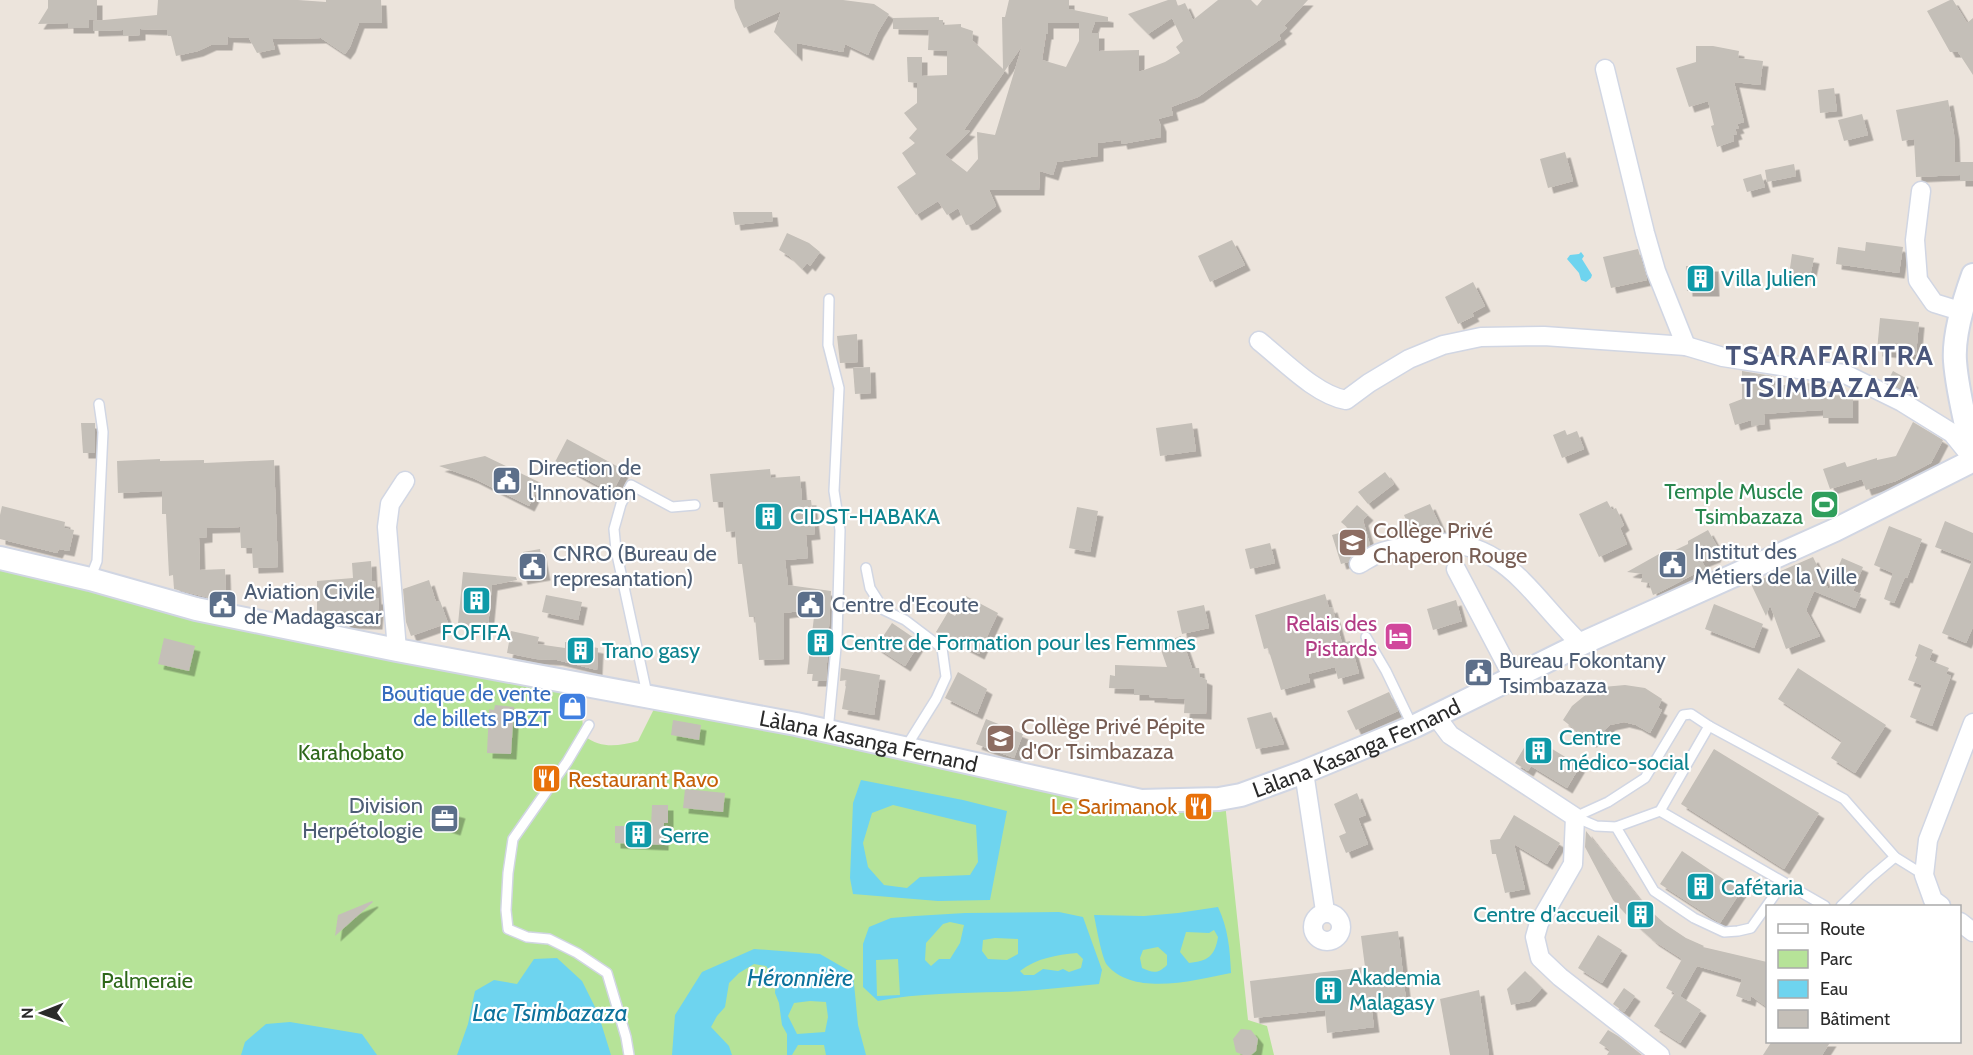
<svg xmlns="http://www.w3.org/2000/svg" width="1973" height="1055" viewBox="0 0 1973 1055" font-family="Cabin,sans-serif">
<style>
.green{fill:#b6e398}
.water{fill:#6ed4ef;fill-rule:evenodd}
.building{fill:#c4bfb8;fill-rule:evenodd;filter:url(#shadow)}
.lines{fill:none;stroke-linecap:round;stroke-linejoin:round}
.service-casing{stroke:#d1d6e3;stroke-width:12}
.minor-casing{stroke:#d1d6e3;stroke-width:21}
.tertiary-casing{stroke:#d1d6e3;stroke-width:26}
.service{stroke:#fff;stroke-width:9}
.minor{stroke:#fff;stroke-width:18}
.tertiary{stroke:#fff;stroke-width:22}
.labels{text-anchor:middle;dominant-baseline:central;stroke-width:4.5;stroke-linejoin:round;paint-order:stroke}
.culture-label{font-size:22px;fill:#0d838f;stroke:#fff;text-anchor:start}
.service-label{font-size:22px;fill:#4e5e75;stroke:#fff;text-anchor:start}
.leisure-label{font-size:22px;fill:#27864d;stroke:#fff;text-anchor:end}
.education-label{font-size:22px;fill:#785e54;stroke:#fff;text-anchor:start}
.hotel-label{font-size:22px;fill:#b23c85;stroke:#fff;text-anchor:end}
.shop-label{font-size:22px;fill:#366cbe;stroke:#fff;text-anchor:end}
.street-label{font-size:22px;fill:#2a2a2a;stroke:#fff}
.park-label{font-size:22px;fill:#2e681a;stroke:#fff}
.food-label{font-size:22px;fill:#c56008;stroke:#fff;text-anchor:start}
.water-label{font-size:24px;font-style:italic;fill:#0d729c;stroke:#fff}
.district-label{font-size:28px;font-weight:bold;letter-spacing:1.5px;fill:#4a567b;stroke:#fff}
</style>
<defs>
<filter id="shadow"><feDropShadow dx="5.5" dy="5.5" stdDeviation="0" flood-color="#0004"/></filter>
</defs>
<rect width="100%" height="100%" fill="#ece4dc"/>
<path class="green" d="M0,569L579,689L584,736C602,749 618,746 638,741L655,707L857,745L1225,803L1248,1020L1267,1026L1274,1055H0Z"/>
<g class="water">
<polygon points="1581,252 1584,256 1582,259 1592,275 1591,278 1586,282 1581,280 1579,273 1567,259 1570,255 1579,254"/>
<path d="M861,780L963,800L1007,811L990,900L938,901L853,894L850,878L853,803ZM893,805L976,825L978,862L970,875L920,877L907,888L884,885L868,867L863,843L872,813Z"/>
<path d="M1218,907C1228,928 1230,949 1231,973C1196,980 1134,997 1107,965C1102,959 1096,925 1094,915L1144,916L1178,913ZM1214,930L1218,937C1215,956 1208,961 1189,963L1180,952L1186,932L1209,933ZM1158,947L1167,955V965C1158,974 1153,973 1142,968L1140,958L1143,950Z"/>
<path d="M1059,912L1083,917L1102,970L1099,984C1067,987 1035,991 1002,992C960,993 919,993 878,1001L863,987V944L869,927L891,918L915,916L965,913ZM950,922L964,925L960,943L950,959H939L931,966L925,960L926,943L943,924ZM995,938L1018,939V954L1007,960L988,959L982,951L983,940ZM1077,953L1083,959L1081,968L1069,972L1063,969L1058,971L1043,969L1034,975H1024L1020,971C1037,958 1056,955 1077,953ZM898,959L900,995L877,996L876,960Z"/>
<path d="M754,949L820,954L853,973L858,1025L866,1055H826L824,1045H798L792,1055H787V1034L782,1025L779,1003L775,993L776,979L766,966L754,964L739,973L729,983L725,1007L717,1016L711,1027L729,1046L732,1055H672L675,1015L702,972ZM810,1001L826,1002L828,1017L825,1032L797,1034L788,1016L794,1003Z"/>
<polygon points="557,958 582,981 598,1013 611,1055 457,1055 468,1024 475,991 494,980 517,984 534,959"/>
<polygon points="290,1022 362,1034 377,1055 241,1055 245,1042 266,1024"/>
</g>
<g class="building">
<polygon points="48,0 97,0 97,20 89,20 89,28 68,28 68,23 38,24 48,8"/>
<polygon points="158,0 298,0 326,2 326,0 381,0 382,23 359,23 350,47 345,54 321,38 272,39 275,49 257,53 249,38 228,37 227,45 211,45 198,51 176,56 171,36 168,36 167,30 140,29 140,35 123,36 123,30 93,31 93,21 157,15"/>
<polygon points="734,0 843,0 874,4 889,14 878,32 868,55 845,44 843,52 797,43 797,56 774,32 781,11 744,28 735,8"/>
<path d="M1009,0H1069V9L1108,17V22H1095L1091,33H1099V51L1139,50V72L1165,62L1180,53L1176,47L1183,41L1172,18L1148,34L1128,14L1168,0H1176L1178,6L1185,3L1193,20L1218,0H1251L1257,6L1262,0H1308L1284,26L1287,28L1279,35L1281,39L1198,97L1171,107L1173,115L1158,119L1161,126V137L1122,144L1121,140L1098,143V156L1057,162L1053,175L1040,171L1039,190H989L996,206L972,224L966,225L958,208L947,215L938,201L916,215L897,187L916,174L902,153L915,143L909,138L917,129L904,113L917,103V83L908,82L907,57H922V76L947,75V51L928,50L929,30L893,29V18L939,17V20H943V25L961,24V27L973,31L972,40L1003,69L1002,17H1005ZM1048,23H1079V41L1066,67L1042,60L1046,34H1048ZM1022,46L995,135L977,132L978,159L967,172L945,155L970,131L964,130Z"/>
<polygon points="1950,0 1953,0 1967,23 1973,18 1973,75 1958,52 1950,52 1927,11"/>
<polygon points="1696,46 1713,46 1739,51 1738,58 1763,61 1760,85 1734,82 1744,122 1737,124 1739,128 1735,129 1737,134 1733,135 1734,141 1717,147 1711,126 1714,125 1708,101 1689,107 1676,68 1696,62"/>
<polygon points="1834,88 1837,111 1820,113 1818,90"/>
<polygon points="1948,100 1954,134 1955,162 1973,162 1973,181 1960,181 1960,175 1916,177 1914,139 1902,141 1896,110"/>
<polygon points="1862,114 1868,135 1844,141 1838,120"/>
<polygon points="1565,152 1573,181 1548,188 1540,159"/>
<polygon points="1794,164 1796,176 1767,182 1765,170"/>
<polygon points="1761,174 1765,187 1747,192 1743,179"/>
<polygon points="733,212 772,212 773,221 735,225"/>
<polygon points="787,233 809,243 820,252 810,266 807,263 802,269 789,256 779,250"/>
<polygon points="1232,240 1245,265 1210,282 1198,256"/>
<polygon points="1866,242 1903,247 1899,273 1836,264 1838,247 1865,251"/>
<polygon points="1638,249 1647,280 1611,288 1603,257"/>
<polygon points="1792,254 1814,258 1810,276 1803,275 1803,278 1789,275"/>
<polygon points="1686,266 1713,266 1714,291 1687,291"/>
<polygon points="1473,282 1485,306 1472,313 1474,316 1458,324 1445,297"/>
<polygon points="1880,318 1919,322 1916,355 1877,351"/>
<polygon points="857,334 858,362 840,363 837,336"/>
<polygon points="870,367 871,393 855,394 853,368"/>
<polygon points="1742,371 1772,376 1772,386 1812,383 1813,396 1853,395 1853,418 1823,418 1823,410 1790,412 1764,414 1765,424 1752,426 1751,420 1735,425 1729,404 1742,399"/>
<polygon points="1893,371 1913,382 1908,392 1887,382"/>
<polygon points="1913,422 1943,440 1931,463 1896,481 1866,490 1862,479 1830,489 1823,469 1845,462 1847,467 1877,458 1877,460 1896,456"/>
<polygon points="81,423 95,423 95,453 83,453"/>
<polygon points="1192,423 1196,451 1160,456 1156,428"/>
<polygon points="1565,430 1567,435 1577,431 1584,449 1562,458 1553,435"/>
<polygon points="567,439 624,470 612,493 555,462"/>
<polygon points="485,456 541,483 529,506 473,478 439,466"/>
<polygon points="160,459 160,461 204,460 204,463 274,460 278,567 253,568 252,548 241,548 240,527 207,528 207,537 199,538 200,570 225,569 226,598 210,598 174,589 173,575 169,576 166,514 162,514 162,491 118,493 117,461"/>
<polygon points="770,469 771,478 800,476 802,500 811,500 815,534 806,535 808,558 785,560 788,585 831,591 826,681 812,681 813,674 807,674 815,609 784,613 784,659 759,660 755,617 749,617 742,564 738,564 735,531 726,532 723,502 713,502 710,474"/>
<polygon points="1385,472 1394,484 1368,504 1358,492"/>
<polygon points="1607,501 1612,510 1616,508 1624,525 1620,528 1627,544 1599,557 1579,514"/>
<polygon points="1430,504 1441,528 1430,533 1413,535 1404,515"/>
<polygon points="1357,505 1368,515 1363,520 1370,545 1353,554 1348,562 1341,564 1332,535 1350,530 1341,522"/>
<polygon points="2,506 65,522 64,528 74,530 69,551 59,549 57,553 0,539 0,515"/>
<polygon points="1077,507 1098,511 1090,552 1069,548"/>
<polygon points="1945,521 1973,533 1973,627 1966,643 1942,633 1972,561 1935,547"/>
<polygon points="1889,526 1922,539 1907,578 1905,577 1894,603 1884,599 1893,573 1874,565"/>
<polygon points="1708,530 1718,548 1715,557 1702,562 1706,568 1662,591 1653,595 1649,583 1641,582 1643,574 1627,572 1659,554 1661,557 1688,544 1688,541"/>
<polygon points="1270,543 1275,563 1250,569 1245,549"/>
<polygon points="540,549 545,575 522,579 519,565 525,564 523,552"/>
<polygon points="1813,557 1829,590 1842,558 1863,567 1853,591 1861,594 1855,608 1814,591 1806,610 1820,636 1786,649 1770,605 1766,616 1751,584"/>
<polygon points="371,561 372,582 375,581 376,599 379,598 377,624 344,623 344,619 324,620 317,618 317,581 353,578 352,563"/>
<polygon points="463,572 516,577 517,580 492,585 488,627 458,624"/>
<polygon points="429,580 436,602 440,601 448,623 411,636 406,622 403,589"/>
<polygon points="1325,594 1329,608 1332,607 1342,643 1350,641 1359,673 1338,679 1335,667 1308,674 1310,682 1281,690 1268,648 1264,649 1255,615"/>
<polygon points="546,595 582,602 578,620 542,612"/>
<polygon points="966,596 998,613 979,654 936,632 948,612 955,616"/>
<polygon points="1456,600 1462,621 1433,630 1427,609"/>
<polygon points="1714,604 1763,624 1754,648 1705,629"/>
<polygon points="1204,605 1209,628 1182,634 1177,611"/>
<polygon points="892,623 920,642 905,666 876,647"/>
<polygon points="511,631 539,637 537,644 565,648 565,642 598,648 597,670 557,660 536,659 507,653"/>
<polygon points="1181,636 1192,668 1199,668 1200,677 1207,680 1206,714 1184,713 1185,699 1149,697 1149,695 1134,695 1134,689 1109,688 1110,675 1115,676 1115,665 1167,667 1159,644"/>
<polygon points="164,638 195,646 189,671 158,664"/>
<polygon points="1919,644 1933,650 1929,660 1949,668 1946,674 1951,676 1932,726 1910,717 1922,685 1908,680 1917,657 1915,656"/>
<polygon points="841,668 880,675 874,715 842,709 847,680 840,681"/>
<polygon points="1798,668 1886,725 1855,773 1831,758 1842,741 1778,699"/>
<polygon points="958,672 987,689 977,714 945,698"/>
<polygon points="1625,685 1645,688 1662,699 1658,708 1662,710 1650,733 1636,725 1624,722 1610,725 1591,742 1563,720 1572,706 1589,692 1603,687"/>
<polygon points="1389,692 1398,711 1356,730 1347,711"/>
<polygon points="495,705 514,707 511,754 487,753 489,709 494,710"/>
<polygon points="1271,712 1284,744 1256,749 1247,718"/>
<polygon points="986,719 1023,734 1014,758 976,744"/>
<polygon points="673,720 701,725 699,740 671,735"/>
<polygon points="1531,736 1580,766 1567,788 1531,766 1528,771 1515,763"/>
<polygon points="1714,749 1819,813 1784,869 1681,804"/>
<polygon points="685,789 725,793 723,812 683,808"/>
<polygon points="1357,793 1366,815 1358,818 1368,844 1346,853 1339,836 1346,833 1334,804"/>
<polygon points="652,805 668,805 668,823 664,823 663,845 615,843 615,826 651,826"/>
<polygon points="434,806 460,813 455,830 429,822"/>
<polygon points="1514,815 1560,843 1547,864 1514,844 1525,889 1505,893 1496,854 1492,854 1490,840 1500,839"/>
<polygon points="1586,831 1645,906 1665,924 1686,938 1704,946 1703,947 1767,962 1767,1007 1751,996 1750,1001 1736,996 1742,979 1697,966 1680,996 1666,988 1682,959 1654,941 1633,922 1613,900 1585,847"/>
<polygon points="1682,851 1741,891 1720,923 1660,884"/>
<polygon points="372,901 373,902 335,936 338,915"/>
<polygon points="1398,931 1406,1000 1371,1004 1374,1027 1327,1033 1325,1010 1254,1018 1250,981 1365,967 1361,936"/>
<polygon points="1598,935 1622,950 1602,983 1578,968"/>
<polygon points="1525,971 1542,988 1530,1001 1511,1005 1507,989"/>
<polygon points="1624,988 1635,996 1624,1012 1613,1004"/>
<polygon points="1479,990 1489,1055 1450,1055 1440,999"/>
<polygon points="1675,993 1701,1010 1680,1043 1654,1026"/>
<polygon points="1241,1029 1251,1030 1258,1039 1256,1051 1251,1055 1243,1055 1236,1052 1233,1039"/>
<polygon points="1608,1030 1618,1036 1642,1055 1607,1055 1610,1050 1599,1043"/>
<polygon points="1772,1041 1831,1041 1822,1055 1763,1055"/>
</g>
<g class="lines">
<defs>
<g id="service">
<polyline points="866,568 870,588 884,610 905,620 942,648 946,677 936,699 906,747"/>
<polyline points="90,579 97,561 103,432 99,404"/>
<polyline points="1366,637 1386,671 1413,727"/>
<polyline points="647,694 616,550 614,529 621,504 631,485 672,507 695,505"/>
<polyline points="589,725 567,762 513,839 508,873 506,910 508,929 527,937 549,939 577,953 607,973 626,1037 629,1055"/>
<polyline points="828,731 837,637 840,530 834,491 839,388 828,345 829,299"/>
<polyline points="1660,811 1825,906"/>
<polyline points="1575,817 1608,802 1645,778 1683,715 1691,714 1709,726 1844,799 1895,857 1924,875"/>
<polyline points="1575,817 1596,826 1616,827 1660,811 1709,726"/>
<polyline points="1616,827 1654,891 1694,918 1724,932 1738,931 1751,928 1783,883"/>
<polyline points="1841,906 1870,878 1895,857"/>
</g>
<g id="minor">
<polyline points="1605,69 1645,233 1656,271 1686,346"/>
<polyline points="1921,191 1915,240 1918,280 1934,303 1960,311"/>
<path d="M1259,341C1283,360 1316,395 1346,400L1369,383L1409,359L1443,345L1481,337L1544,336L1686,346L1723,357L1799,369L1845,374L1902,402L1952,433L1969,454"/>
<path d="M1359,564C1365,561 1372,556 1379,553C1391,548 1407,547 1420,545C1502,531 1530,596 1581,644"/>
<polyline points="1456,569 1513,677"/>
<polyline points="397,650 387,527 390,504 405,481"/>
<polyline points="1435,715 1450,735 1575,817 1573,864 1539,923 1535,937 1540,958 1560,977 1660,1055"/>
<polyline points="1304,772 1325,911"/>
<polyline points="1941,906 1933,900 1924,875 1928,840 1973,723"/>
<circle cx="1327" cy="927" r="14"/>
<polyline points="1960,922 1973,932"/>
</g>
<g id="tertiary">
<path d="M1972,452C1966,424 1957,390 1955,361C1953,334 1964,300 1973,275"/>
<path id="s1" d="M0,558L90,579L196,609L397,650L796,724L1141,801L1219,799L1241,795L1304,772L1413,727L1581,644L1835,530L1966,464"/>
</g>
</defs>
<use href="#service" class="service-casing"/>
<use href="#minor" class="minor-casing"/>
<use href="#tertiary" class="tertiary-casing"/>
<use href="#service" class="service"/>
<use href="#minor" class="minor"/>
<use href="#tertiary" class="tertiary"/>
</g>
<defs>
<symbol id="building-square" viewBox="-11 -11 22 22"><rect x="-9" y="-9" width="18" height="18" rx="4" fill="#0f9aa8" stroke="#fff"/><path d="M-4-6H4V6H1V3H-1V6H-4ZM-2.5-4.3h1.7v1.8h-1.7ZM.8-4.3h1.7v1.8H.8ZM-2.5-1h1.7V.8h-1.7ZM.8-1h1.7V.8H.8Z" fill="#fff"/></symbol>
<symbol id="civic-square" viewBox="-11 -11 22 22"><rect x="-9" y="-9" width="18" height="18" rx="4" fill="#5c6f8a" stroke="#fff"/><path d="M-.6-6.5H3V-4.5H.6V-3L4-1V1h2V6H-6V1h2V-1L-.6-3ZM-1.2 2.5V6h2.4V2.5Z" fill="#fff"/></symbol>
<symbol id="stadium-square" viewBox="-11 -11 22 22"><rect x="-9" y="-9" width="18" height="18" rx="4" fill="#2e9e5b" stroke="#fff"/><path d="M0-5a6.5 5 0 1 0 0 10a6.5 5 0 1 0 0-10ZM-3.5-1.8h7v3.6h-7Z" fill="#fff"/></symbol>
<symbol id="school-square" viewBox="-11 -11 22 22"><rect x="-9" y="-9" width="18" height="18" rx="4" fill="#8d6e63" stroke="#fff"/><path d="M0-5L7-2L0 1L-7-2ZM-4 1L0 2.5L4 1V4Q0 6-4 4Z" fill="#fff"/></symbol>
<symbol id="hotel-square" viewBox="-11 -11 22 22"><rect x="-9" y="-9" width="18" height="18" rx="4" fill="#d1479c" stroke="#fff"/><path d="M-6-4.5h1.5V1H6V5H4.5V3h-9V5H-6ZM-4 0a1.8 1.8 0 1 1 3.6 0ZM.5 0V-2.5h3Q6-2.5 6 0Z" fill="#fff"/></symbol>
<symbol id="shop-square" viewBox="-11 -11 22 22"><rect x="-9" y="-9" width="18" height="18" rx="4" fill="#3f7fe0" stroke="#fff"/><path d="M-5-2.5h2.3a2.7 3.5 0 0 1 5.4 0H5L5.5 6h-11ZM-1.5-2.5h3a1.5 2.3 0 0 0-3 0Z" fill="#fff"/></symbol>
<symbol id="restaurant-square" viewBox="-11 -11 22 22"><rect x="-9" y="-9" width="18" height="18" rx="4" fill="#e8710a" stroke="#fff"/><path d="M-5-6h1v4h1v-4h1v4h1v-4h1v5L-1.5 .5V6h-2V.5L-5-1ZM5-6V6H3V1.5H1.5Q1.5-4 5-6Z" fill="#fff"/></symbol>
<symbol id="office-square" viewBox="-11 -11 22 22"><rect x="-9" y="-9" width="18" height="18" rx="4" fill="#5c6f8a" stroke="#fff"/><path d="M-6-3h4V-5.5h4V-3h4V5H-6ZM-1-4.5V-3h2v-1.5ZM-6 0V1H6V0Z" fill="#fff"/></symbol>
</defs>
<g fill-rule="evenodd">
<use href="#building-square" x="1684" y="262" width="33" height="33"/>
<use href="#civic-square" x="490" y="464" width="33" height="33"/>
<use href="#stadium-square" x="1808" y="488" width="33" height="33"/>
<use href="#building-square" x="752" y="500" width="33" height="33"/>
<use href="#school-square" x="1336" y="526" width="33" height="33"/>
<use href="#civic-square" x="1656" y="548" width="33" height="33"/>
<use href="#civic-square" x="516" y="550" width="33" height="33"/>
<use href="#building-square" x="460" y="584" width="33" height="33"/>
<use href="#civic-square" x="206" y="588" width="33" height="33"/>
<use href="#civic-square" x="794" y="588" width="33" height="33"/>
<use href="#hotel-square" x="1382" y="620" width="33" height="33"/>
<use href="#building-square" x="804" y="626" width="33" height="33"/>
<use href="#building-square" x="564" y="634" width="33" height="33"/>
<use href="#civic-square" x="1462" y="656" width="33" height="33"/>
<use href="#shop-square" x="556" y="690" width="33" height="33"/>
<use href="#school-square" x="984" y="722" width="33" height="33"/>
<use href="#building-square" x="1522" y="734" width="33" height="33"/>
<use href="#restaurant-square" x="530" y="762" width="33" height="33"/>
<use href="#restaurant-square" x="1182" y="790" width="33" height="33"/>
<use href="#office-square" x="428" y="802" width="33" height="33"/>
<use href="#building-square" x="622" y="818" width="33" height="33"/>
<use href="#building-square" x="1684" y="870" width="33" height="33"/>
<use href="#building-square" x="1624" y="898" width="33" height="33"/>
<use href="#building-square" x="1312" y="974" width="33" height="33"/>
</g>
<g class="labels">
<g class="culture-label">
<text x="1721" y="278">Villa Julien</text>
<text x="790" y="516">CIDST-HABAKA</text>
<text x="476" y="632" text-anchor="middle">FOFIFA</text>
<text x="841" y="642">Centre de Formation pour les Femmes</text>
<text x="602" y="650">Trano gasy</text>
<text x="1559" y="737">Centre<tspan x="1559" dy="25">médico-social</tspan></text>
<text x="660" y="835">Serre</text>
<text x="1721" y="887">Cafétaria</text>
<text x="1619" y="914" text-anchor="end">Centre d'accueil</text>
<text x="1349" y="977">Akademia<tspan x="1349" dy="25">Malagasy</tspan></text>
</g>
<g class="service-label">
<text x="528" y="467">Direction de<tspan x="528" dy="25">l'Innovation</tspan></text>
<text x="1694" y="551">Institut des<tspan x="1694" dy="25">Métiers de la Ville</tspan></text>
<text x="553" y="553">CNRO (Bureau de<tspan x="553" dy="25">represantation)</tspan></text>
<text x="244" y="591">Aviation Civile<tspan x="244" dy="25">de Madagascar</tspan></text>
<text x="832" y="604">Centre d'Ecoute</text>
<text x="1499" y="660">Bureau Fokontany<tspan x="1499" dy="25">Tsimbazaza</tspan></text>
<text x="423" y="805" text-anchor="end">Division<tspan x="423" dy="25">Herpétologie</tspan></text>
</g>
<g class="leisure-label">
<text x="1803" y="491">Temple Muscle<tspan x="1803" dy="25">Tsimbazaza</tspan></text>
</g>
<g class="education-label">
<text x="1373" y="530">Collège Privé<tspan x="1373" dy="25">Chaperon Rouge</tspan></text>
<text x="1021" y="726">Collège Privé Pépite<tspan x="1021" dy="25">d'Or Tsimbazaza</tspan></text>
</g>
<g class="hotel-label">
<text x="1377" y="623">Relais des<tspan x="1377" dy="25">Pistards</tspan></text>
</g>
<g class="shop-label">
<text x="551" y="693">Boutique de vente<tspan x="551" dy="25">de billets PBZT</tspan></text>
</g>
<g class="street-label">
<text stroke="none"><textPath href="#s1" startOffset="888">Làlana Kasanga Fernand</textPath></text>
<text stroke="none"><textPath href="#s1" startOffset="1392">Làlana Kasanga Fernand</textPath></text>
</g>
<g class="park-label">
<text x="351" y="752">Karahobato</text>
<text x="147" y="980">Palmeraie</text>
</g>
<g class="food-label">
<text x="568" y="779">Restaurant Ravo</text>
<text x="1177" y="806" text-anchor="end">Le Sarimanok</text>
</g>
<g class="water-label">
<text x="800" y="977">Héronnière</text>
<text x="550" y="1012">Lac Tsimbazaza</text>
</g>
<g class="district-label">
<text x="1830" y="355">TSARAFARITRA<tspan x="1830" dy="32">TSIMBAZAZA</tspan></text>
</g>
</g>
<rect x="1766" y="905" width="195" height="138" fill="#ffffff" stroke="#aaaaaa" stroke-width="1.5"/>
<rect x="1778" y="924" width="30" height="9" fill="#ffffff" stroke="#aaaaaa" stroke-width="1.5"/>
<text x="1820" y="935" font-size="18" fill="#2a2a2a">Route</text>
<rect x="1778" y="950" width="30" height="18" fill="#b6e398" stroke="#aaaaaa" stroke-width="1.5"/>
<text x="1820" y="965" font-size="18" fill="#2a2a2a">Parc</text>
<rect x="1778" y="980" width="30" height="18" fill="#6ed4ef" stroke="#aaaaaa" stroke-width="1.5"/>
<text x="1820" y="995" font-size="18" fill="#2a2a2a">Eau</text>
<rect x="1778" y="1010" width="30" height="18" fill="#c4bfb8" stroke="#aaaaaa" stroke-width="1.5"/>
<text x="1820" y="1025" font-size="18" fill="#2a2a2a">Bâtiment</text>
<g transform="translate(42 1013) rotate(269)" stroke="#ffffff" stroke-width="4.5" paint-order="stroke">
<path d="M0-4.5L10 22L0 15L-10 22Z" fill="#2a2a2a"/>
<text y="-9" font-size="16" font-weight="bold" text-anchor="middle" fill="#2a2a2a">N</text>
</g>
</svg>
